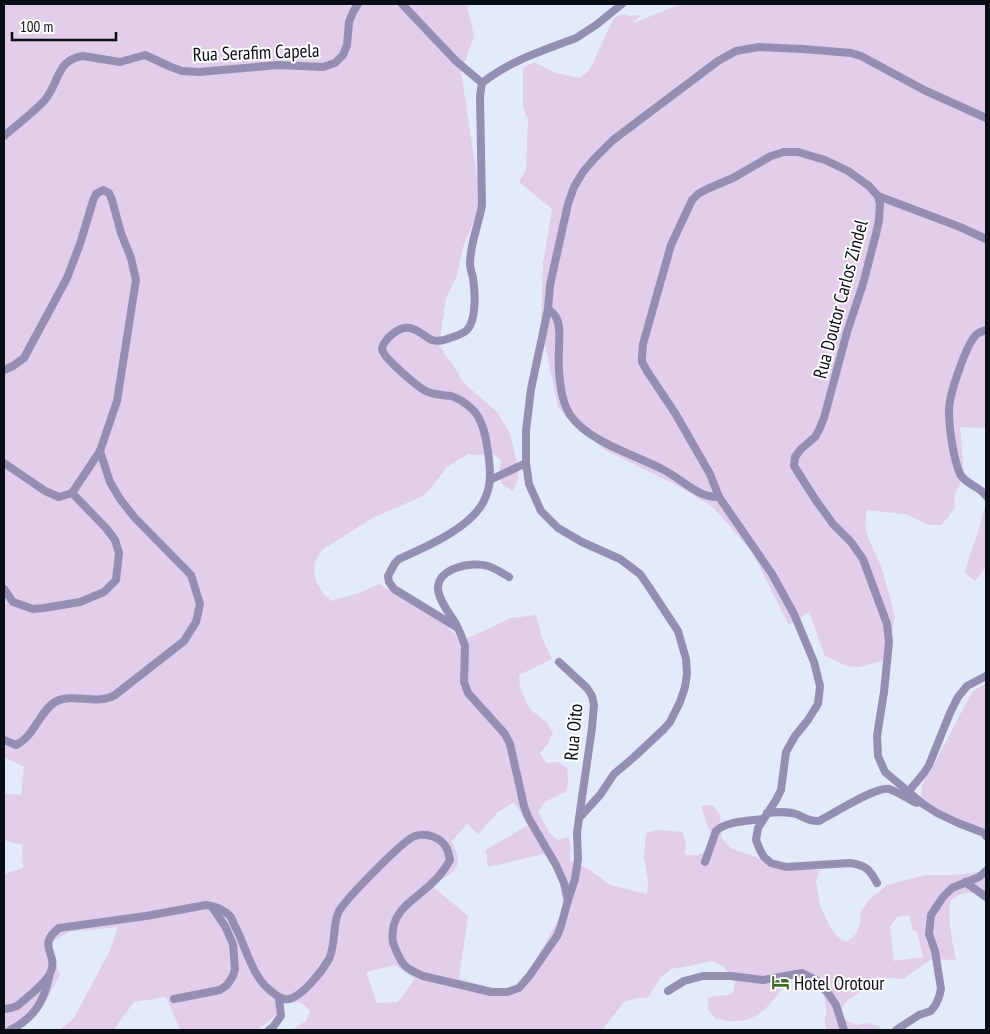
<svg xmlns="http://www.w3.org/2000/svg" width="990" height="1034" viewBox="0 0 990 1034" font-family="'PT Sans Narrow',sans-serif">
<style>
.green{fill:#e2cdea;fill-rule:evenodd}
.lines{fill:none;stroke-linecap:round;stroke-linejoin:round}
.street{stroke:#948eb3;stroke-width:8}
.labels{text-anchor:middle;dominant-baseline:central;stroke-width:4;stroke-linejoin:round;paint-order:stroke}
.street-label{font-size:19px;fill:#090d16;stroke:#fff}
.poi-label{font-size:19px;fill:#090d16;stroke:#fff;text-anchor:start}
</style>
<rect width="100%" height="100%" fill="#e3ebfb"/>
<g class="green">
<path d="M4,4H467L474,37L461,71L480,198L479,210L464,244L456,278L446,299L439,344L445,355L452,363L464,383L498,413L510,434L518,468V480L513,491L502,484L499,472L501,461L493,454L480,455L468,454L447,467L431,488L421,497L374,517L322,550L315,562L314,573L317,583L323,593L331,601L356,594L379,584L440,620L457,637L468,638L511,618L536,615L542,638L552,659L519,675L520,688L530,709L547,723L553,733L548,744L540,753L546,763L558,762L567,768L568,780L567,791L545,802L538,812L549,832L558,840L569,837L571,848L570,860L590,870L610,885L647,894L648,881L644,857L646,833L657,830L682,832L686,843L685,855C701,856 706,854 712,839L701,806L712,805L720,814L721,837L730,848L758,858L768,864L820,870L816,881L820,905L830,927L837,937L847,942L856,934L860,923L861,911L868,901L887,885L926,875H950L981,872L986,870V897C971,890 963,891 950,901C948,922 952,940 956,960L932,959L903,979L892,978L880,979L848,1000L841,1009L845,1020L856,1025L868,1023L880,1027L881,1030H827C824,1025 825,1020 826,1014C827,986 815,984 792,976C778,993 764,1019 740,1021C732,1022 724,1020 716,1019L708,1009V997L733,994L735,982L723,966L712,961L694,965L671,969L661,977L648,998H636L624,1002L602,1030H292L306,1021L310,1010L300,1002L278,1004V1014L257,1030H180L166,997L134,1002L115,1028V1030H60L74,1018L110,950L118,927L69,932L54,941L51,951L60,975L41,1010L16,1030H4V874L23,868L22,845L4,840V793L21,795L24,767L4,757ZM514,802L528,825L486,850L488,867L544,854L549,858L560,881L563,906L559,918L525,979L511,989H499L459,979L468,916L432,886C455,871 465,869 452,841L467,824L478,834L498,812ZM909,915L913,931H917L923,957L894,961L890,927L897,917ZM395,965L415,979L398,1002L377,1003L366,972Z"/>
<polygon points="682,4 986,4 986,428 960,427 964,474 954,496 955,507 949,516 941,525 929,525 905,514 867,510 865,525 868,537 882,569 895,617 888,651 882,661 859,667 847,666 825,656 809,612 789,625 752,552 713,507 676,485 605,450 575,425 558,407 541,326 543,263 552,209 519,182 526,170 528,119 523,108 523,68 534,62 556,73 579,78 589,71 614,18 622,14 629,16 641,15 633,23"/>
<polygon points="986,502 986,567 975,581 965,573 968,561 980,526"/>
<polygon points="986,683 986,833 929,807 921,797 922,785 932,768 972,692"/>
</g>
<g class="lines">
<g class="street">
<polyline points="402,4 456,61 482,83"/>
<path d="M4,136C17,125 30,115 42,103C59,88 55,59 83,56L120,62L145,55L171,67L182,71L199,72L278,65L323,67L335,63L343,55L347,45L349,22L353,12L358,4"/>
<polyline points="878,196 960,227 986,239"/>
<path d="M548,309C551,311 554,314 556,317C561,326 559,338 559,348C558,367 559,398 570,415C589,442 633,454 662,469C681,478 697,498 719,497"/>
<path d="M986,330C983,331 979,332 976,335C966,345 949,395 949,410C949,428 953,457 960,474C966,485 980,486 986,496"/>
<polyline points="4,370 13,366 24,358 67,278 80,244 93,201 96,194 103,190 109,193 112,200 121,233 131,258 136,280 117,401 100,451 72,493 59,497 45,491 4,463"/>
<polyline points="490,480 526,463"/>
<polyline points="4,589 13,602 33,609 44,608 80,602 104,592 116,580 119,553 115,540 106,528 72,493"/>
<path d="M456,624C450,614 439,601 438,589C437,568 472,561 488,566C495,568 502,573 509,577"/>
<polyline points="559,662 587,688 592,696 594,705 592,728 579,818"/>
<path d="M4,740L16,745C34,737 39,712 55,702C72,692 97,706 115,695L184,641L196,622L200,604L191,575L135,518L120,499L110,482L100,451"/>
<polyline points="908,792 924,773 929,765 950,713 958,697 967,686 986,676"/>
<path d="M767,813C777,812 786,811 796,814C804,817 810,822 819,821C833,814 876,786 889,789C898,792 906,798 914,802L917,803"/>
<path d="M705,862L716,831C726,821 749,821 763,819"/>
<polyline points="965,882 986,897"/>
<path d="M877,883C870,870 866,865 850,863L786,867L771,863L764,857L760,850L756,840L758,828L776,800L781,790L786,752L795,736L808,720L818,704L820,686L814,662L794,614L772,574L719,497L710,474L675,413L647,371L642,362V357L643,344L671,245L692,200L698,194L707,189L733,178L771,156L784,152H798L825,160L848,171L869,186L878,196L880,204L879,220L876,234L863,284L847,332L824,418L819,430L815,437L801,449L795,457L794,466L815,499L833,524L851,542L863,559L887,624L889,642L884,692L877,736L878,756L885,772L923,804L937,813L958,823L984,833L986,836"/>
<path d="M568,900L564,883L556,865L528,817L524,806L510,744L505,734L468,693L464,682L465,646L461,635L458,628L394,589L389,582L388,576L395,563L399,559C426,547 476,526 486,496C492,482 490,466 488,452C486,438 483,420 473,410C467,404 458,398 451,396C443,395 436,395 428,392C420,389 383,358 382,349C382,344 386,341 389,337C399,328 407,324 419,332C423,334 427,338 432,340C438,342 445,340 450,338C456,336 463,334 467,330C477,319 475,291 473,278C472,273 470,269 470,264C470,243 479,224 482,205L480,96L482,83C509,61 544,50 576,38L596,25L622,4"/>
<polyline points="668,991 684,981 703,976 731,976 763,980 802,973 816,980 828,993 836,1005 844,1030"/>
<polyline points="174,999 220,990 227,985 233,976 235,969 233,944 225,926 212,907"/>
<path d="M4,1009L11,1008L17,1006C26,998 48,982 51,971C58,953 36,946 59,928L146,916L206,905C214,906 224,910 230,916C233,920 234,926 237,930C247,951 253,978 272,992C277,996 282,1000 289,999C303,996 322,971 329,959C336,945 332,925 339,911C346,899 403,840 415,836C427,832 442,838 447,849C449,853 449,857 450,860C445,869 439,877 431,884C417,898 395,908 393,930C392,938 392,941 395,948C403,967 405,968 423,976L491,992H507L519,988L530,975L557,936L561,926L568,900L575,879L578,859L577,833L579,818L600,795L614,774L633,758L664,729L670,722L680,702L685,687L687,674L686,659L678,631L647,584L640,574L620,559L582,542L558,528L541,511L529,484L526,463V431L531,389L548,309L550,285L568,204L574,187L583,172L594,159L613,140L718,61L736,51L759,47L803,49L851,53L861,56L924,90L986,118"/>
<path d="M10,1030C33,1019 44,1002 49,977"/>
<polyline points="269,1030 273,1027 281,1016 279,998"/>
<polyline points="896,1030 919,1015 931,1011 936,1004 939,997 941,989 935,951 929,934 931,915 943,897 952,888 979,877 986,871"/>
</g>
</g>
<defs>
<symbol id="hotel-bare" viewBox="-9 -9 18 18"><path d="M-6-4.5h1.5V1H6V5H4.5V3h-9V5H-6ZM-4 0a1.8 1.8 0 1 1 3.6 0ZM.5 0V-2.5h3Q6-2.5 6 0Z" fill="#3f6a27" stroke="#fff" stroke-width="2.5" paint-order="stroke"/></symbol>
</defs>
<g fill-rule="evenodd">
<use href="#hotel-bare" x="768" y="970" width="25" height="25"/>
</g>
<g class="labels">
<g class="street-label">
<text transform="translate(256 52) rotate(-2)">Rua Serafim Capela</text>
<text transform="translate(840 299) rotate(-75)">Rua Doutor Carlos Zindel</text>
<text transform="translate(573 732) rotate(-85)">Rua Oito</text>
</g>
<g class="poi-label">
<text x="794" y="983">Hotel Orotour</text>
</g>
</g>
<rect width="990" height="1034" fill="none" stroke="#090d16" stroke-width="10"/>
<path d="M12 32v8h104v-8" fill="none" stroke="#090d16" stroke-width="2.5"/>
<text x="20" y="32" font-size="15" fill="#090d16" stroke="#ffffff" stroke-width="4" paint-order="stroke">100 m</text>
</svg>
